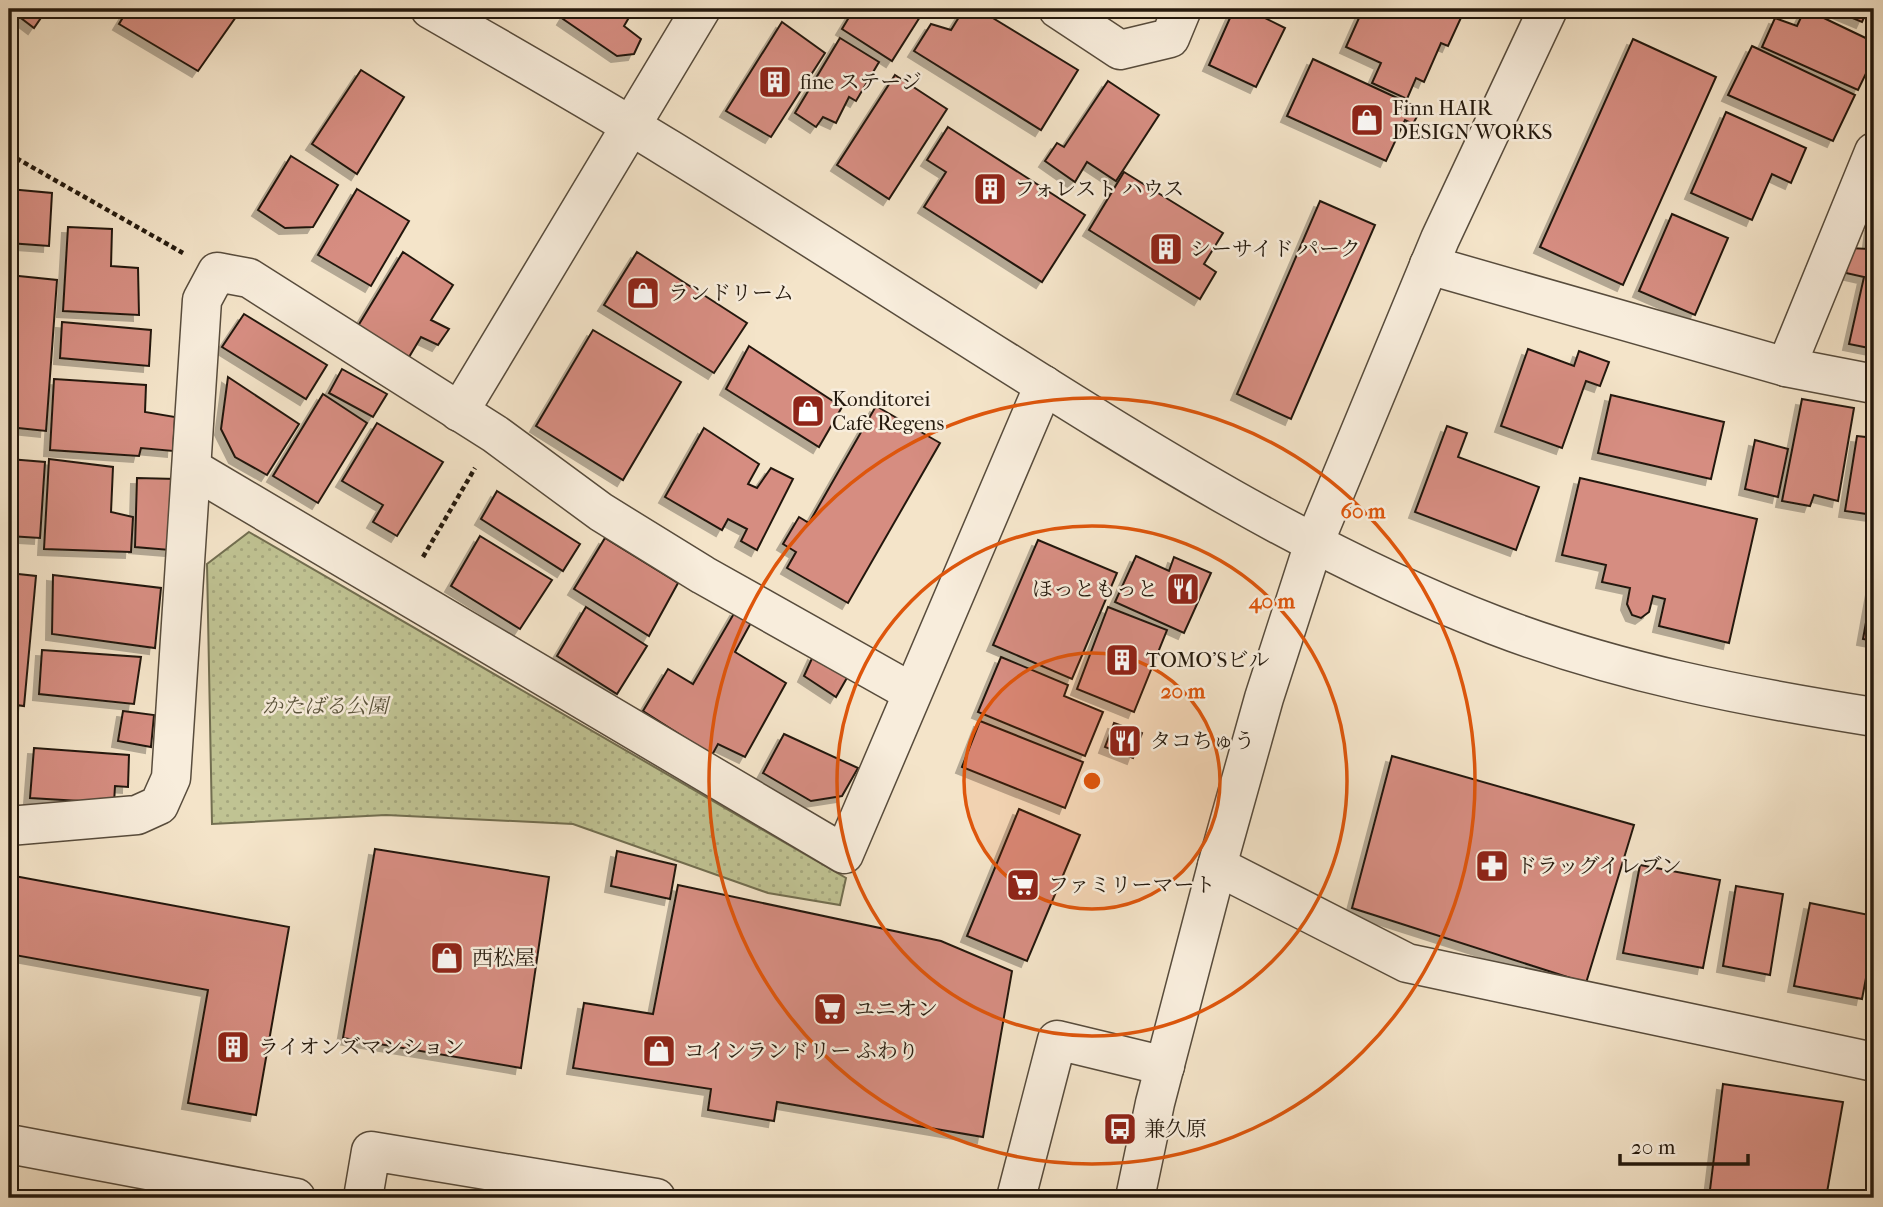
<svg xmlns="http://www.w3.org/2000/svg" width="1883" height="1207" viewBox="0 0 1883 1207" font-family="'IM FELL French Canon','Noto Serif JP',serif">
<style>
.park{fill:url(#park-dots);stroke:#726e50;stroke-width:2}
.building{fill:#d68d81;stroke:#24190d;stroke-width:2;filter:url(#shadow)}
.lines{fill:none;stroke-linecap:round;stroke-linejoin:round}
.minor-casing{stroke:#584c3c;stroke-width:41}
.path{stroke:#24190d;stroke-width:4.5;stroke-dasharray:5 3.5;stroke-linecap:butt}
.minor{stroke:#f8eddc;stroke-width:38}
.ring{fill:none;stroke:#de560c;stroke-width:3.5}
.labels{text-anchor:middle;dominant-baseline:central;stroke-width:5;stroke-linejoin:round;paint-order:stroke}
.poi-label{font-size:21px;fill:#24190d;stroke:#f8eddc;text-anchor:start}
.park-label{font-size:21px;font-style:italic;fill:#5b543c;stroke:#f8eddc}
.centre{fill:#de560c;stroke:#f8eddc;stroke-width:3.5}
.ring-label{font-size:21px;text-anchor:middle;font-weight:bold;fill:#de560c;stroke:#f8eddc;stroke-width:5;stroke-linejoin:round;paint-order:stroke}
</style>
<defs>
<pattern id="park-dots" width="8" height="8" patternUnits="userSpaceOnUse" patternTransform="scale(1.75)"><rect width="8" height="8" fill="#c0c393"/><path d="M2 2h.1M6 6h.1" fill="none" stroke="#a5a77e" stroke-width="1.8" stroke-linecap="round"/></pattern>
<filter id="shadow"><feDropShadow dx="-6" dy="6" stdDeviation="0" flood-color="#0004"/></filter>
</defs>
<rect width="100%" height="100%" fill="#f4e4c9"/>
<filter id="stains"><feTurbulence type="fractalNoise" baseFrequency=".00286" numOctaves="4"/><feColorMatrix values="0 0 0 0 .2 0 0 0 0 .09 0 0 0 0 .02 0 0 0 .5 -.17"/></filter>
<radialGradient id="worn" r=".72"><stop offset=".6" stop-color="#630" stop-opacity="0"/><stop offset="1" stop-color="#630" stop-opacity=".3"/></radialGradient>
<polygon class="park" points="249,532 846,878 840,905 768,893 573,824 386,815 212,824 207,564"/>
<g class="building">
<polygon points="9,9 47,9 34,28"/>
<polygon points="128,9 229,9 238,14 198,71 119,24"/>
<polygon points="569,9 634,9 624,26 641,39 634,54 617,56 563,19"/>
<polygon points="854,9 925,9 892,61 842,29"/>
<polygon points="964,9 978,9 1078,70 1041,130 914,51 931,24 951,30"/>
<polygon points="1234,9 1247,9 1285,28 1256,87 1209,65"/>
<polygon points="1363,9 1465,9 1448,46 1441,43 1424,82 1416,78 1407,99 1372,83 1381,63 1346,47"/>
<polygon points="1805,9 1874,42 1874,57 1858,90 1762,47 1775,18 1797,26"/>
<polygon points="1831,9 1868,9 1862,22"/>
<polygon points="782,22 825,53 771,137 726,111"/>
<polygon points="840,38 879,62 856,101 849,97 836,123 823,117 816,127 795,113"/>
<polygon points="1633,39 1716,77 1623,285 1540,247"/>
<polygon points="1752,46 1855,95 1833,141 1728,95"/>
<polygon points="1313,59 1421,109 1413,124 1405,120 1386,161 1287,116"/>
<polygon points="361,70 404,97 357,174 312,144"/>
<polygon points="895,75 947,109 889,199 837,165"/>
<polygon points="1108,81 1159,115 1116,181 1087,162 1075,182 1045,161 1057,143 1064,147"/>
<polygon points="1726,112 1806,148 1791,183 1772,174 1752,220 1691,193"/>
<polygon points="948,127 1085,215 1042,282 924,207 946,172 927,160"/>
<polygon points="291,156 338,185 313,227 285,228 258,210"/>
<polygon points="1124,172 1223,233 1204,264 1216,272 1200,299 1089,230"/>
<polygon points="9,189 52,193 49,246 9,243"/>
<polygon points="357,189 409,221 371,286 318,255"/>
<polygon points="1320,201 1375,225 1291,419 1237,394"/>
<polygon points="1672,214 1728,238 1695,315 1639,291"/>
<polygon points="1871,225 1874,226 1874,349 1849,344 1864,277 1846,273 1850,248 1868,249"/>
<polygon points="68,227 112,229 111,266 138,268 139,315 63,311"/>
<polygon points="403,252 453,285 431,320 449,329 438,345 421,337 409,357 358,326"/>
<polygon points="637,252 747,323 714,373 604,305"/>
<polygon points="9,275 57,280 46,431 9,427"/>
<polygon points="244,314 327,365 306,399 222,347"/>
<polygon points="62,322 151,330 149,366 60,358"/>
<polygon points="593,330 681,382 623,480 536,426"/>
<polygon points="749,346 842,407 819,447 726,389"/>
<polygon points="1528,349 1574,366 1579,351 1609,362 1600,386 1586,381 1562,448 1501,426"/>
<polygon points="342,369 387,394 373,417 329,393"/>
<polygon points="228,377 299,424 267,475 235,457 221,429"/>
<polygon points="54,379 146,385 145,412 175,417 173,451 141,448 139,456 50,450"/>
<polygon points="323,394 367,423 318,503 273,476"/>
<polygon points="1611,395 1724,422 1711,479 1598,453"/>
<polygon points="1802,399 1854,408 1838,501 1814,495 1810,506 1782,501"/>
<polygon points="876,406 940,443 848,603 787,568 796,552 783,544 799,517 809,523"/>
<polygon points="377,423 443,462 397,536 373,522 383,505 342,481"/>
<polygon points="1447,426 1467,433 1458,457 1539,487 1516,550 1415,512"/>
<polygon points="704,428 759,464 748,484 757,488 771,468 793,479 757,550 741,541 747,529 728,519 722,530 665,497"/>
<polygon points="1857,436 1874,438 1874,515 1845,511"/>
<polygon points="1755,440 1788,449 1778,497 1745,489"/>
<polygon points="9,459 45,462 40,538 9,536"/>
<polygon points="49,459 113,467 111,512 133,517 131,552 44,549"/>
<polygon points="137,478 176,479 170,550 135,547"/>
<polygon points="1580,478 1757,519 1729,643 1659,626 1665,599 1653,596 1649,612 1641,618 1632,615 1627,604 1630,588 1602,582 1606,565 1562,555"/>
<polygon points="497,491 580,544 563,571 481,519"/>
<polygon points="480,536 552,580 520,629 451,586"/>
<polygon points="605,538 678,583 649,636 574,589"/>
<polygon points="1038,540 1117,573 1072,679 993,645"/>
<polygon points="1136,556 1169,571 1174,557 1211,573 1184,633 1115,602"/>
<polygon points="9,573 36,576 24,706 9,704"/>
<polygon points="53,575 161,588 155,648 52,634"/>
<polygon points="1874,578 1874,641 1863,639"/>
<polygon points="586,607 647,646 617,694 557,656"/>
<polygon points="1108,607 1167,630 1134,712 1077,689"/>
<polygon points="736,610 753,619 735,652 786,683 745,757 718,744 712,755 643,711 668,669 693,684"/>
<polygon points="42,650 141,657 134,704 39,694"/>
<polygon points="814,654 848,676 836,697 804,676"/>
<polygon points="1001,657 1068,685 1064,696 1103,712 1085,756 978,712"/>
<polygon points="123,711 154,715 151,747 118,741"/>
<polygon points="980,721 1083,762 1065,808 962,767"/>
<polygon points="1114,723 1142,733 1133,758 1105,747"/>
<polygon points="784,734 858,768 842,796 811,801 763,773"/>
<polygon points="34,748 129,755 128,787 115,786 114,803 30,798"/>
<polygon points="1392,756 1634,825 1586,983 1352,908"/>
<polygon points="1019,809 1080,835 1027,961 967,936"/>
<polygon points="375,849 549,877 521,1068 343,1038"/>
<polygon points="617,851 676,865 670,899 611,886"/>
<polygon points="1640,865 1720,880 1703,968 1623,953"/>
<polygon points="9,875 289,927 256,1115 188,1103 208,990 9,954"/>
<polygon points="678,885 941,941 1012,971 983,1137 777,1102 774,1121 708,1110 711,1089 573,1068 584,1003 653,1014"/>
<polygon points="1736,886 1783,894 1770,975 1723,966"/>
<polygon points="1810,903 1874,916 1874,936 1862,999 1794,986"/>
<polygon points="1723,1084 1843,1102 1826,1198 1709,1198"/>
</g>
<g class="lines">
<defs>
<g id="minor">
<path d="M430,9C510,55 591,101 669,149C762,206 853,265 945,323C1121,434 1299,550 1494,625C1616,672 1746,697 1874,717"/>
<polyline points="1058,9 1120,50 1170,38 1182,9"/>
<polyline points="1874,152 1786,367 1874,384"/>
<polyline points="1429,265 1786,367"/>
<polyline points="459,412 701,9"/>
<polyline points="193,469 844,854 1044,385"/>
<polyline points="9,826 137,815 159,805 171,778 202,300 217,272 249,278 495,434 601,512 703,575 911,692"/>
<polyline points="1217,866 1407,963 1874,1062"/>
<polyline points="9,1144 296,1198"/>
<polyline points="363,1198 371,1151 656,1198"/>
<polyline points="1016,1198 1057,1040 1165,1066"/>
<polyline points="1135,1198 1155,1103 1217,866 1264,698 1314,543 1440,239 1548,9"/>
</g>
</defs>
<use href="#minor" class="minor-casing"/>
<g class="path">
<polyline points="742,18 747,9"/>
<polyline points="9,154 183,253"/>
<polyline points="423,557 475,468"/>
</g>
<use href="#minor" class="minor"/>
</g>
<circle cx="1092" cy="781" r="128" fill="#de560c" fill-opacity=".12"/>
<g class="ring">
<circle cx="1092" cy="781" r="128"/>
<circle cx="1092" cy="781" r="255"/>
<circle cx="1092" cy="781" r="383"/>
</g>
<defs>
<symbol id="building-square" viewBox="-11 -11 22 22"><rect x="-9" y="-9" width="18" height="18" rx="4" fill="#8f2418" stroke="#f8eddc"/><path d="M-4-6H4V6H1V3H-1V6H-4ZM-2.5-4.3h1.7v1.8h-1.7ZM.8-4.3h1.7v1.8H.8ZM-2.5-1h1.7V.8h-1.7ZM.8-1h1.7V.8H.8Z" fill="#fff"/></symbol>
<symbol id="shop-square" viewBox="-11 -11 22 22"><rect x="-9" y="-9" width="18" height="18" rx="4" fill="#8f2418" stroke="#f8eddc"/><path d="M-5-2.5h2.3a2.7 3.5 0 0 1 5.4 0H5L5.5 6h-11ZM-1.5-2.5h3a1.5 2.3 0 0 0-3 0Z" fill="#fff"/></symbol>
<symbol id="restaurant-square" viewBox="-11 -11 22 22"><rect x="-9" y="-9" width="18" height="18" rx="4" fill="#8f2418" stroke="#f8eddc"/><path d="M-5-6h1v4h1v-4h1v4h1v-4h1v5L-1.5 .5V6h-2V.5L-5-1ZM5-6V6H3V1.5H1.5Q1.5-4 5-6Z" fill="#fff"/></symbol>
<symbol id="pharmacy-square" viewBox="-11 -11 22 22"><rect x="-9" y="-9" width="18" height="18" rx="4" fill="#8f2418" stroke="#f8eddc"/><path d="M-2-6h4v4h4v4h-4v4h-4v-4h-4v-4h4Z" fill="#fff"/></symbol>
<symbol id="supermarket-square" viewBox="-11 -11 22 22"><rect x="-9" y="-9" width="18" height="18" rx="4" fill="#8f2418" stroke="#f8eddc"/><path d="M-6-5.5h2.5l.6 2H6L4.5 2H-2.5L-4.4-4H-6ZM-1.5 3.2a1.3 1.3 0 1 0 .1 0ZM3 3.2a1.3 1.3 0 1 0 .1 0Z" fill="#fff"/></symbol>
<symbol id="bus-square" viewBox="-11 -11 22 22"><rect x="-9" y="-9" width="18" height="18" rx="4" fill="#8f2418" stroke="#f8eddc"/><path d="M-5-6H5V4H4V6H2V4H-2V6H-4V4H-5ZM-3.5-4V0h7V-4ZM-3.5 1.2v1.5H-2V1.2ZM2 1.2v1.5H3.5V1.2Z" fill="#fff"/></symbol>
</defs>
<g fill-rule="evenodd">
<use href="#building-square" x="756" y="63" width="38" height="38"/>
<use href="#shop-square" x="1348" y="101" width="38" height="38"/>
<use href="#building-square" x="971" y="170" width="38" height="38"/>
<use href="#building-square" x="1147" y="230" width="38" height="38"/>
<use href="#shop-square" x="624" y="274" width="38" height="38"/>
<use href="#shop-square" x="789" y="392" width="38" height="38"/>
<use href="#restaurant-square" x="1164" y="570" width="38" height="38"/>
<use href="#building-square" x="1103" y="641" width="38" height="38"/>
<use href="#restaurant-square" x="1106" y="722" width="38" height="38"/>
<use href="#pharmacy-square" x="1473" y="847" width="38" height="38"/>
<use href="#supermarket-square" x="1004" y="866" width="38" height="38"/>
<use href="#shop-square" x="428" y="939" width="38" height="38"/>
<use href="#supermarket-square" x="811" y="990" width="38" height="38"/>
<use href="#building-square" x="214" y="1028" width="38" height="38"/>
<use href="#shop-square" x="640" y="1032" width="38" height="38"/>
<use href="#bus-square" x="1101" y="1110" width="38" height="38"/>
</g>
<g class="labels">
<g class="poi-label">
<text x="800" y="82">fine ステージ</text>
<text x="1392" y="108">Finn HAIR<tspan x="1392" dy="24">DESIGN WORKS</tspan></text>
<text x="1014" y="189">フォレスト ハウス</text>
<text x="1190" y="249">シーサイド パーク</text>
<text x="668" y="293">ランドリーム</text>
<text x="832" y="399">Konditorei<tspan x="832" dy="24">Cafe Regens</tspan></text>
<text x="1158" y="589" text-anchor="end">ほっともっと</text>
<text x="1146" y="660">TOMO'Sビル</text>
<text x="1150" y="741">タコちゅう</text>
<text x="1516" y="866">ドラッグイレブン</text>
<text x="1048" y="885">ファミリーマート</text>
<text x="472" y="958">西松屋</text>
<text x="854" y="1009">ユニオン</text>
<text x="258" y="1047">ライオンズマンション</text>
<text x="684" y="1051">コインランドリー ふわり</text>
<text x="1144" y="1129">兼久原</text>
</g>
<g class="park-label">
<text x="325" y="706">かたばる公園</text>
</g>
</g>
<circle cx="1092" cy="781" r="10" class="centre"/>
<g class="ring-label">
<text x="1363" y="518">60 m</text>
<text x="1272" y="608">40 m</text>
<text x="1183" y="698">20 m</text>
</g>
<rect width="1883" height="1207" fill="none" stroke="#f4e4c9" stroke-width="35"/>
<rect x="10" y="10" width="1862" height="1186" fill="none" stroke="#24190d" stroke-width="3.5"/>
<rect x="18" y="18" width="1848" height="1172" fill="none" stroke="#24190d" stroke-width="2"/>
<path d="M1620 1154v10h128v-10" fill="none" stroke="#24190d" stroke-width="3.5"/>
<text x="1631" y="1154" font-size="21" fill="#24190d" stroke="#f8eddc" stroke-width="5" paint-order="stroke">20 m</text>
<rect width="100%" height="100%" filter="url(#stains)"/>
<rect width="100%" height="100%" fill="url(#worn)"/>
</svg>
